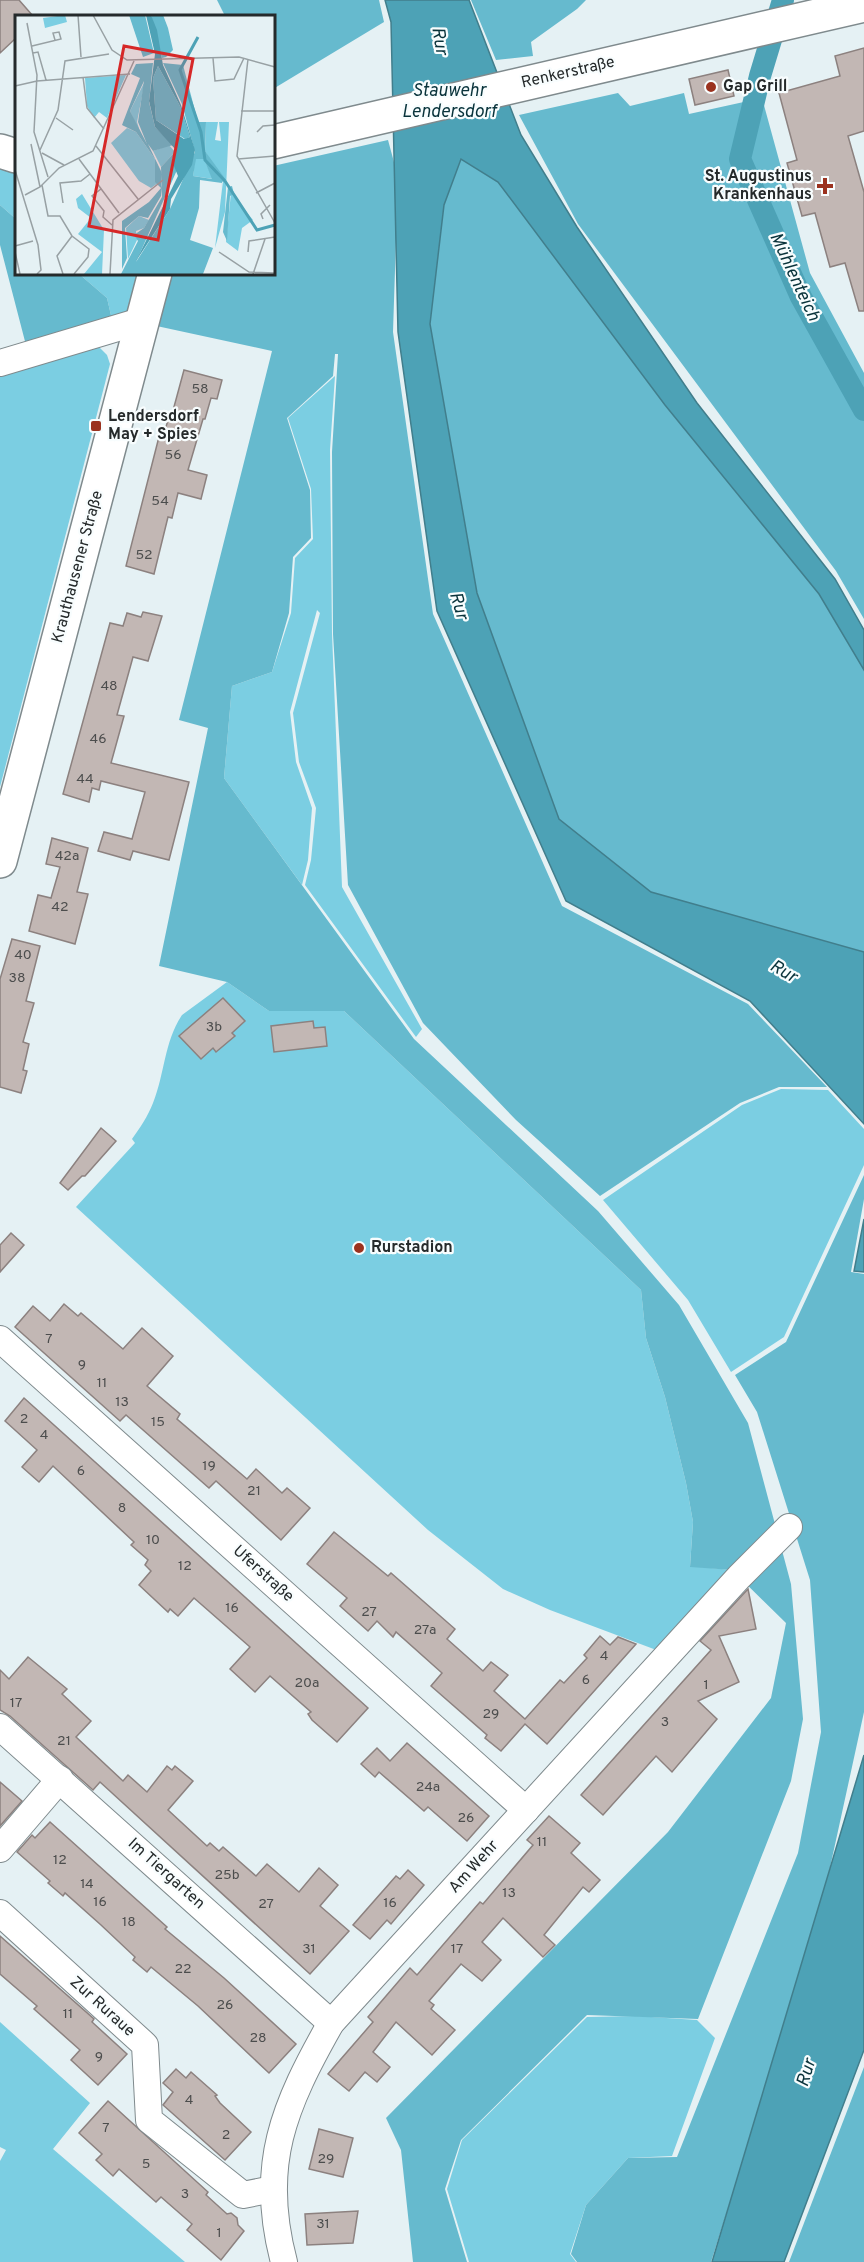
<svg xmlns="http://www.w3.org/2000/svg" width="864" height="2262" viewBox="0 0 864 2262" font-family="Overpass,sans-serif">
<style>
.green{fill:#7bcee2}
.forest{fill:#66bace}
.water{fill:#4da2b6;stroke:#417e8c;stroke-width:1.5}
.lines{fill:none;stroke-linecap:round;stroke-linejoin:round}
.canal{stroke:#4da2b6;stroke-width:22}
.building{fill:#c2b7b4;stroke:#8c817f;stroke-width:1.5}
.street-casing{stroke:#7f8a8d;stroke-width:28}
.secondary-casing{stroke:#7f8a8d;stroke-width:36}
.street{stroke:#fff;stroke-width:26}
.secondary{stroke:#fff;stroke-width:33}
.poi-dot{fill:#9b321f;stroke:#f8fdfe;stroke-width:2}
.labels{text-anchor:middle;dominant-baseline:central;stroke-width:4.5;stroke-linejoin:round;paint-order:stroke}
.number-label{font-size:14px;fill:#4c4d4d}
.street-label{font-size:16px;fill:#252a2b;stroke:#f8fdfe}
.poi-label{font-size:16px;font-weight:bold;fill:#252a2b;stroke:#f8fdfe;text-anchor:start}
.water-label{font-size:18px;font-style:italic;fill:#09333b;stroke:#f8fdfe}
.inset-river{fill:none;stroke:#4da2b6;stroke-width:3}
.inset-road{fill:none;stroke:#98a1a4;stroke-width:1.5}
.view{fill:#d62828;fill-opacity:0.15;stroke:#d62828;stroke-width:3}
.inset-edge{fill:none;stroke:#252a2b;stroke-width:3}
</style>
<rect width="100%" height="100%" fill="#e5f1f4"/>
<g class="green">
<polygon points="0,162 16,166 16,219 0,205"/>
<polygon points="78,273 141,273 128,319 113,324 107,298"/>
<polygon points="99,347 107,355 110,364 0,787 0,375"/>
<polygon points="335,376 330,450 332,633 342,887 422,1029 416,1037 305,885 311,860 316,808 299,762 293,713 320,613 317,610 290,712 296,762 312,808 308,860 302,885 224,778 232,686 272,672 291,613 295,558 313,539 311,489 288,418"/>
<path d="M227,982L269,1011H344L641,1290L646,1338L665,1397L686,1483L693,1522L690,1566L732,1570L659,1651L550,1610L503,1589L428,1530L76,1207L135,1143L132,1139C140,1128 148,1116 153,1103C165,1073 164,1042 182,1015Z"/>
<polygon points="781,1089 828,1090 864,1129 864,1165 784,1337 731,1372 688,1300 603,1200 742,1105"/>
<polygon points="636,2016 697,2020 715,2038 672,2156 628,2158 586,2205 570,2254 576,2262 469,2262 447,2189 462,2140 587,2017"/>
<polygon points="0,2022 90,2103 53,2149 185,2262 0,2262 0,2161 6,2150 0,2147"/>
</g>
<g class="forest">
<polygon points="217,0 379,0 384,22 273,89 273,16 225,16"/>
<polygon points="471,0 586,0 577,9 531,42 533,56 496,60"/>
<polygon points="618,93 630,106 684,93 689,114 762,98 810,273 864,373 864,619 836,571 578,224 519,115"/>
<polygon points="388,140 398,177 393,332 433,614 562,906 748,1004 827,1087 779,1087 740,1103 600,1196 516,1120 423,1023 348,885 333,634 332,452 338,354 335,354 333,376 287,418 310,490 311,538 293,557 289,613 272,672 232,686 224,778 414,1039 598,1211 679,1305 748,1423 791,1584 803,1719 791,1781 698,2019 587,2015 461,2140 445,2189 467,2262 413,2262 401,2150 386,2118 668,1832 771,1698 786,1623 732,1570 690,1567 693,1522 686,1483 665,1397 646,1338 641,1290 344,1011 269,1011 227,982 159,966 208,728 179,720 272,351 152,325 165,273 273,273 273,166"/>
<polygon points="461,159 498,182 665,405 819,594 864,670 864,952 650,892 559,819 477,593 430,324 444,205"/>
<polygon points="0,205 16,219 16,273 78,273 107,298 113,324 27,349 0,245"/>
<polygon points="864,1175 864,1199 851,1272 864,1274 864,1712 817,1927 711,2262 577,2262 571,2254 586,2205 628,2158 677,2157 798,1853 821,1732 810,1580 757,1412 735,1375 786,1342"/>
<polygon points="864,2067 864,2262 789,2262"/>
</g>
<g class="water">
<polygon points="385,0 469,0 521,135 577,227 697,403 835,579 864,630 864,670 819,594 665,405 498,182 461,159 444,205 430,324 477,593 559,819 651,892 864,952 864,1124 750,1001 566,901 437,611 398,332 391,22"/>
<polygon points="864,1219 864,1272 854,1271"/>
<polygon points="864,1755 864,2050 784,2262 712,2262"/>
</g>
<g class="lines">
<polyline class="canal" points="783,0 760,76 740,159 801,297 864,410"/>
</g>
<g class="building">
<polygon points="0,0 19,0 33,16 16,16 16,38 0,53"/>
<polygon points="864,48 864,131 848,136 864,192 864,311 859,311 845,263 830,267 815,213 802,216 787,163 797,160 779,93 840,76 835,56"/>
<polygon points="728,70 734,96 695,105 689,79"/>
<polygon points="184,370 222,380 217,399 211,398 205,419 203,419 188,470 207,475 201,499 178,493 172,518 168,517 154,574 126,566 161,429 165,430 169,417 171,418"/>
<polygon points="143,612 162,616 148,661 133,657 117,715 124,716 111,763 189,782 169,860 133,851 130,860 98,851 104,832 132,839 145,792 101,781 99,790 92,788 89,802 63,794 110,623 123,626 127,613 141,617"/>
<polygon points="52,838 88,848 77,892 88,894 75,944 29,931 38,895 51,898 60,867 46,864"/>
<polygon points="12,939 40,946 26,1001 34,1003 23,1042 29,1044 23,1070 27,1071 21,1093 0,1087 0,979"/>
<polygon points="223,998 245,1021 232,1033 235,1036 216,1052 213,1048 201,1059 179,1036"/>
<polygon points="313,1021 314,1028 325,1027 327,1046 274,1052 271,1026"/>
<polygon points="101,1128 116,1141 85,1176 82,1176 68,1190 60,1183"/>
<polygon points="11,1233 24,1245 0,1272 0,1245"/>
<polygon points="64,1304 78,1316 81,1313 123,1349 142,1328 173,1356 147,1386 180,1414 177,1419 247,1479 256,1469 282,1493 287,1488 310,1508 281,1540 216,1481 209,1488 126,1415 120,1421 15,1327 33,1306 50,1321"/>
<polygon points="24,1398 368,1708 337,1742 312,1720 308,1714 311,1712 270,1676 255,1692 230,1669 250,1647 194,1598 178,1616 170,1609 168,1612 139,1585 151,1571 145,1565 148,1560 131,1545 134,1542 53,1466 39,1482 22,1467 37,1450 5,1421"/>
<polygon points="334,1532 388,1576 391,1573 455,1629 447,1639 483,1671 491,1662 508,1675 494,1691 525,1719 560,1680 564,1683 587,1658 584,1655 600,1636 610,1645 618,1637 636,1644 547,1744 525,1724 501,1751 485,1738 487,1735 431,1686 442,1673 396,1632 393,1637 377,1621 368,1631 340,1606 347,1598 307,1564"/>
<polygon points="748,1589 756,1629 719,1636 739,1682 698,1701 717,1719 672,1772 656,1756 603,1815 581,1795 711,1650 700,1641"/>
<polygon points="28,1657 67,1689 62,1694 91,1721 76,1737 123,1781 128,1775 147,1792 167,1766 172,1770 175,1766 193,1781 168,1810 207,1846 210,1843 219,1851 223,1847 256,1876 267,1864 299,1892 319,1868 338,1885 320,1906 349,1931 310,1974 100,1782 93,1790 10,1716 0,1710 0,1670 9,1679"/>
<polygon points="407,1743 489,1816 467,1841 428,1807 424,1811 379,1772 375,1777 361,1764 377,1748 390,1761"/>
<polygon points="0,1782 22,1801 0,1826"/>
<polygon points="549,1816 580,1843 571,1853 600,1880 589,1892 583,1887 544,1935 555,1945 543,1957 503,1918 482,1942 501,1960 482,1981 461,1964 429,2001 434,2005 431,2009 455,2030 432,2055 396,2022 373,2052 390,2067 377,2082 365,2072 349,2091 328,2074 373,2022 368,2017 410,1968 417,1975 480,1902 483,1904 533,1845 527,1840"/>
<polygon points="50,1822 167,1927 165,1929 224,1978 296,2044 269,2073 198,2006 151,1967 147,1972 133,1960 135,1957 101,1925 65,1893 63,1896 48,1883 50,1881 17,1852 32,1835 35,1838"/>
<polygon points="408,1870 424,1885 391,1924 387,1920 370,1939 353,1925 396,1876 400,1879"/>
<polygon points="0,1936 94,2019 92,2022 127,2054 98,2085 71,2060 80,2050 34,2009 37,2006 0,1974"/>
<polygon points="176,2069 186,2078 191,2072 217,2095 215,2096 220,2103 251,2132 225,2160 163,2105 173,2092 163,2083"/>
<polygon points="108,2101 208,2192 206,2195 227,2214 231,2213 237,2218 238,2225 244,2231 221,2260 187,2230 192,2224 161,2197 156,2202 119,2169 113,2176 96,2160 102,2154 79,2133"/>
<polygon points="319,2129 353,2138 343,2177 309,2169"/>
<polygon points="358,2211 353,2243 307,2245 305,2214"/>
</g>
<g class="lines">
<defs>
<g id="street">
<polyline points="0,363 144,320"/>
<polyline points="0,1339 526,1810"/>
<polyline points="0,1727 331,2023"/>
<polyline points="0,1849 60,1779"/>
<polyline points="0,1913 145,2045 149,2120 243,2195 273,2189"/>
<path d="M284,2262C258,2165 284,2106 331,2023L739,1577L789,1527"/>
</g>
<g id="secondary">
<polyline points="273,142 864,5"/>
<polyline points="0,151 16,156"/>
<polyline points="0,861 155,273"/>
</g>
</defs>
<use href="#street" class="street-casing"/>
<use href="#secondary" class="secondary-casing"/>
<use href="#street" class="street"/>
<use href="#secondary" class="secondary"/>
</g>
<g class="poi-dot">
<circle cx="711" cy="87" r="6"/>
<path d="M822 177h6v6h6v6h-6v6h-6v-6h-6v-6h6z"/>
<rect x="90" y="420" width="12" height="12" rx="3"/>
<circle cx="359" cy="1248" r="6"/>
</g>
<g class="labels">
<g class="number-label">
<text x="200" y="389">58</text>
<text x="173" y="455">56</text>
<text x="160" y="501">54</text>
<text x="144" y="555">52</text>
<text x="109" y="686">48</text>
<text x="98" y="739">46</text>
<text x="85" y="779">44</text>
<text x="67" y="856">42a</text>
<text x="60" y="907">42</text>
<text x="23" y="955">40</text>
<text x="17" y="978">38</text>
<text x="214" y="1027">3b</text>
<text x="49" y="1339">7</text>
<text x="82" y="1365">9</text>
<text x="102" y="1383">11</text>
<text x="122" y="1402">13</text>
<text x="24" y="1419">2</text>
<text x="158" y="1422">15</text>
<text x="44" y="1435">4</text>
<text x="209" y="1466">19</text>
<text x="81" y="1471">6</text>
<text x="254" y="1491">21</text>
<text x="122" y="1508">8</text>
<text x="153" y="1540">10</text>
<text x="185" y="1566">12</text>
<text x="232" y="1608">16</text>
<text x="369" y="1612">27</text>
<text x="425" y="1630">27a</text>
<text x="604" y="1656">4</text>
<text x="586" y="1680">6</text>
<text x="307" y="1683">20a</text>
<text x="706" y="1685">1</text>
<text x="16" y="1703">17</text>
<text x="491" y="1714">29</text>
<text x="665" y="1722">3</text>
<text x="64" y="1741">21</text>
<text x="428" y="1787">24a</text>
<text x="466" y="1818">26</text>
<text x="542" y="1842">11</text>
<text x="60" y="1860">12</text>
<text x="227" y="1875">25b</text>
<text x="87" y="1884">14</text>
<text x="509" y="1893">13</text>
<text x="100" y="1902">16</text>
<text x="390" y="1903">16</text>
<text x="266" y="1904">27</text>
<text x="129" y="1922">18</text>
<text x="309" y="1949">31</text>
<text x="457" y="1949">17</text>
<text x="183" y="1969">22</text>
<text x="225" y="2005">26</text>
<text x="68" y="2014">11</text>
<text x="258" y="2038">28</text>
<text x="99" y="2057">9</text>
<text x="189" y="2100">4</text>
<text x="106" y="2128">7</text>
<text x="226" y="2135">2</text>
<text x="326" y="2159">29</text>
<text x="146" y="2164">5</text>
<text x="185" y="2194">3</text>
<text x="323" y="2224">31</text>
<text x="219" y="2233">1</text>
</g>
<g class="street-label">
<text transform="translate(568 73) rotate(-13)">Renkerstraße</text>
<text transform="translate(78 567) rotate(-75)">Krauthausener Straße</text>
<text transform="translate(263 1574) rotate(42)">Uferstraße</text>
<text transform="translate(474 1867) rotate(-48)">Am Wehr</text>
<text transform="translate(166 1874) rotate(42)">Im Tiergarten</text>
<text transform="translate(102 2007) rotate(42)">Zur Ruraue</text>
</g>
<g class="poi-label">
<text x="723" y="87">Gap Grill</text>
<text x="812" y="177" text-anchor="end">St. Augustinus<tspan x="812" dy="18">Krankenhaus</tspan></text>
<text x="108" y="417">Lendersdorf<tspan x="108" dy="18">May + Spies</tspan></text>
<text x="371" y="1248">Rurstadion</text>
</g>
<g class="water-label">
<text transform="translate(439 41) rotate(81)">Rur</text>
<text x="449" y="91">Stauwehr<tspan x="449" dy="21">Lendersdorf</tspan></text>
<text transform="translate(794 277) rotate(65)">Mühlenteich</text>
<text transform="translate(458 606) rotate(74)">Rur</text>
<text transform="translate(783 972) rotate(30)">Rur</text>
<text transform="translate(807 2073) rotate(-73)">Rur</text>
</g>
</g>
<g transform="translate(15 15)">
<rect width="260" height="260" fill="#e5f1f4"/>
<path d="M50,0L52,7L30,13L28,3ZM111,60L92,103L84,97L79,103L72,91L70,63ZM130,66L122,107L126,120L115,96ZM191,107H203L200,125L206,126L204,107H214L210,197L200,233L208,166L190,136ZM112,113L121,117L140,144V166L143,168L136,173L124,166L96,128ZM154,130L160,137L146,152L138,136ZM180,144H189L198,164L178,161ZM216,178L238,205L227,213L223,236L211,227ZM67,179L89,215L87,259H69L87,237L63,219L76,203L63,193L61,184ZM124,201L134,205L129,213L121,216L122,225L113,244L111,213Z" fill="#7bcee2"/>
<path d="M114,0H130L139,38L128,42ZM136,0H148L153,13L158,35L151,42L147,43ZM138,48L134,87L140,112L158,130L138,136L133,129L146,156L147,170L146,181L133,203L124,201L110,213L112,243L107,254V206L134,187L146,173L140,167V144L121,117L107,110L125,63L116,59L121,49ZM129,66L123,107L132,129L115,96ZM148,48L168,50L183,107H191L190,136L211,165L207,167L205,200L207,168L185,165L184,193L175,225L198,233L188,259H106L123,226L119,220L129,213L147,182L146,152L160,137L157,145L162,155L121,247L155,194L180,137L167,89ZM181,144H189L197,164L178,161ZM143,51L165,91L175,122L170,124L141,105L138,63ZM217,171L219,179L215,181L212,226L208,217L213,172Z" fill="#66bace" fill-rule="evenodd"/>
<path d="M131,0H136L142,15L148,50L166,90L180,135L177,150L156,184L155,194L121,246L163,161L157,146L161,135L140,112L134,86L140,39ZM143,51L165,91L175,122L169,124L141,105L138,63Z" fill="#4da2b6" fill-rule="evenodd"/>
<path class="inset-river" d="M183,22L165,55L186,117L190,145L210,166M210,166L242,215L260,210"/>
<path class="inset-road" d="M63,0L66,42M78,0L97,35L112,45L224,42L260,52M12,8L22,60L19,117L33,162M17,31L46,24L44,17L38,18L40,25M18,38L23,37L31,65M198,43L200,66L219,64L229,43M233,44L222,141L260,208M68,62L72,93L89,114M0,71L22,66L115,59M226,96H260M41,103L58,115M242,117L248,111L260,110M16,129L25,172M81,131L123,184M25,135L43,95L50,46L94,39M27,138L49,150M64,144L104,198M223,144L260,141M0,155L23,230L26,255L22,259M27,170L33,201H45L57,221L74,234L73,242L59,259M86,174L77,181L89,196L88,202L97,210M241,178L260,168M10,180L25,172L44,153L78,136L119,46M48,188L45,168L66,166L75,159M248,204L246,199L255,190M0,231L18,226M0,237L5,259M204,237L234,257L260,258M233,237L234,226L260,222M48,259L42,241L57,221M95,259L98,205L148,165M238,259L250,224"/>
<path class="view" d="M109,31L178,44L143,225L74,211Z"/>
<rect width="260" height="260" class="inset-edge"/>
</g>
</svg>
